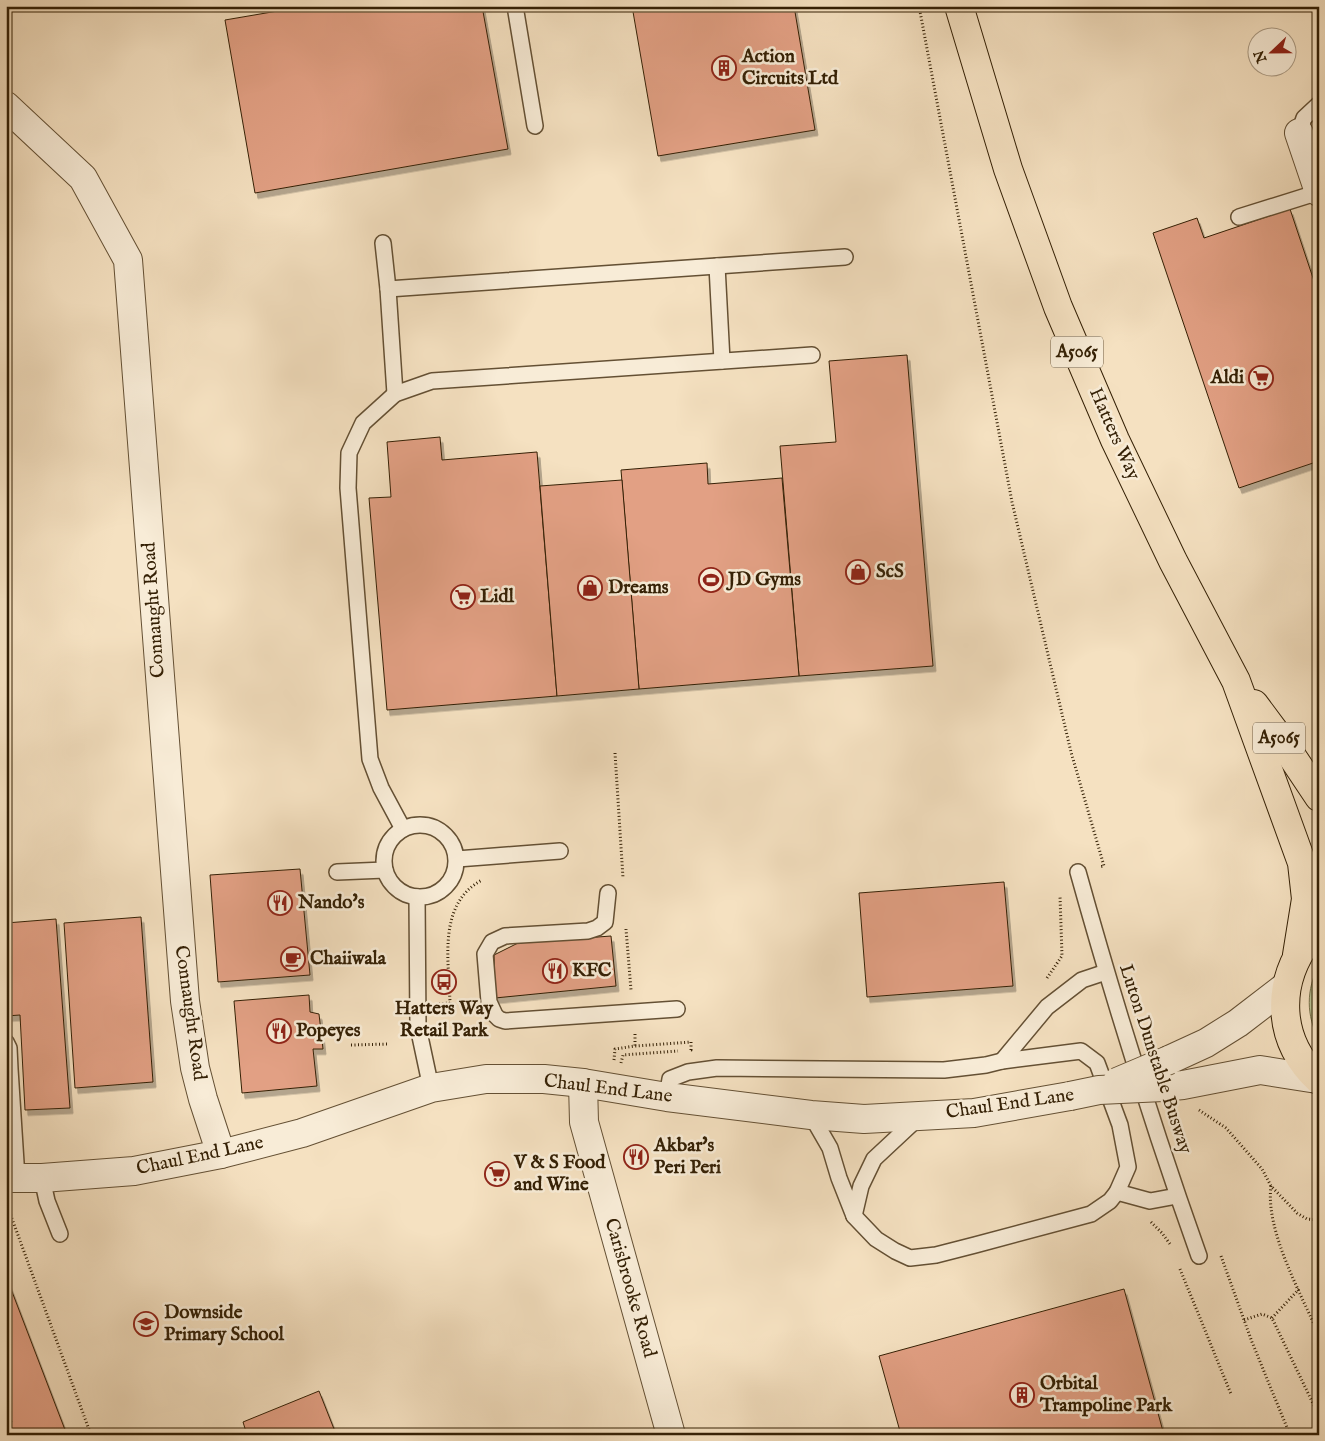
<svg xmlns="http://www.w3.org/2000/svg" width="1325" height="1441" viewBox="0 0 1325 1441" font-family="'IM FELL English',serif">
<style>
.green{fill:#bac394;stroke:#77724c}
.building{fill:#e2a084;stroke:#342005;filter:url(#shadow)}
.lines{fill:none;stroke-linecap:round;stroke-linejoin:round}
.service-casing{stroke:#645034;stroke-width:18}
.minor-casing{stroke:#645034;stroke-width:30}
.tertiary-casing{stroke:#645034;stroke-width:30}
.primary-casing{stroke:#342005;stroke-width:30}
.path{stroke:#342005;stroke-width:3;stroke-dasharray:1 2.5;stroke-linecap:butt}
.service{stroke:#f8ecd7;stroke-width:15}
.minor{stroke:#f8ecd7;stroke-width:28}
.tertiary{stroke:#f8ecd7;stroke-width:28}
.primary{stroke:#f5e1c1;stroke-width:28}
.tertiary-bridge-casing{stroke:#645034;stroke-width:30;stroke-linecap:butt}
.tertiary-bridge{stroke:#f8ecd7;stroke-width:28}
.labels{text-anchor:middle;dominant-baseline:central;stroke-width:5;stroke-linejoin:round;paint-order:stroke}
.shield{fill:#f8ecd7;stroke:#6f5d44;stroke-width:1}
.shield-label{font-size:18px;font-weight:bold;fill:#342005}
.poi-label{font-size:19px;font-weight:bold;fill:#342005;stroke:#f8ecd7;text-anchor:start}
.street-label{font-size:19px;fill:#342005;stroke:#f8ecd7}
</style>
<defs>
<filter id="shadow"><feDropShadow dx="3" dy="5.5" stdDeviation="0" flood-color="#0004"/></filter>
</defs>
<rect width="100%" height="100%" fill="#f5e1c1"/>
<filter id="stains"><feTurbulence type="fractalNoise" baseFrequency=".004" numOctaves="4"/><feColorMatrix values="0 0 0 0 .2 0 0 0 0 .09 0 0 0 0 .02 0 0 0 .5 -.17"/></filter>
<radialGradient id="worn" r=".72"><stop offset=".6" stop-color="#630" stop-opacity="0"/><stop offset="1" stop-color="#630" stop-opacity=".3"/></radialGradient>
<path class="green" d="M1319,965V1040C1306,1015 1306,990 1319,965Z"/>
<g class="building">
<polygon points="307,6 482,6 508,149 255,193 225,20"/>
<polygon points="632,6 794,6 815,130 658,156"/>
<polygon points="1290,209 1319,296 1319,461 1239,488 1153,233 1197,218 1204,238"/>
<polygon points="907,355 933,666 799,676 780,446 836,442 829,361"/>
<polygon points="440,437 442,460 537,452 557,696 387,710 369,498 391,497 387,442"/>
<polygon points="707,463 708,484 782,478 799,676 639,689 621,470"/>
<polygon points="622,480 639,689 557,696 540,486"/>
<polygon points="300,869 310,975 218,982 210,875"/>
<polygon points="1004,882 1013,986 867,997 859,893"/>
<polygon points="141,917 153,1082 75,1088 64,923"/>
<polygon points="56,919 70,1108 25,1110 20,1015 6,1016 6,923"/>
<polygon points="611,936 616,986 495,998 494,955 518,943"/>
<polygon points="309,995 310,1012 319,1014 323,1049 313,1049 317,1086 242,1093 234,1001"/>
<polygon points="6,1276 67,1435 6,1435 6,1425 12,1422 8,1412 6,1413"/>
<polygon points="1124,1289 1164,1435 901,1435 879,1356"/>
<polygon points="319,1391 336,1434 247,1435 243,1422"/>
</g>
<g class="lines">
<defs>
<g id="service">
<polyline points="515,6 535,126"/>
<polyline points="1299,133 1304,118 1319,104"/>
<polyline points="1239,217 1319,192"/>
<polyline points="383,243 388,289 395,394"/>
<polyline points="717,266 722,361"/>
<polyline points="388,289 845,257"/>
<circle cx="420" cy="861" r="36"/>
<polyline points="403,829 381,788 370,759 348,488 349,453 363,423 395,394 432,381 812,355"/>
<polyline points="457,859 560,851"/>
<polyline points="337,872 385,870"/>
<path d="M1078,872C1114,1001 1154,1130 1199,1256"/>
<polyline points="608,893 605,922 597,928 588,931 505,936 492,942 485,954 489,1002 495,1015 499,1019 505,1021 677,1009"/>
<polyline points="417,897 418,1027 431,1088"/>
<polyline points="6,1042 9,1048 10,1069 17,1178"/>
<polyline points="1002,1061 1047,1007 1082,980 1106,972"/>
<polyline points="667,1097 670,1079 688,1072 717,1068 944,1070 986,1065 1002,1061 1081,1051 1097,1063 1120,1125 1128,1167 1117,1192 1110,1201 1091,1214 975,1245 936,1255 910,1258 895,1251 876,1239 854,1216 839,1178 830,1148 811,1115"/>
<polyline points="42,1178 47,1201 60,1234"/>
<polyline points="1117,1192 1150,1201 1177,1196"/>
<polyline points="854,1216 861,1186 874,1159 918,1118"/>
</g>
<g id="minor">
<polyline points="6,106 83,178 128,260 185,1001 195,1068 203,1099 221,1154"/>
<polyline points="1299,133 1319,192"/>
<polyline points="583,1083 584,1122 671,1435"/>
</g>
<g id="tertiary">
<polyline points="1169,1060 1206,1043 1238,1023 1285,987"/>
<polyline points="1163,1087 1183,1085 1260,1070 1317,1079"/>
<polyline points="6,1178 42,1178 134,1171 221,1154 302,1133 431,1088 486,1079 544,1079 583,1083 667,1097 811,1115 864,1119 974,1113 1070,1096"/>
</g>
<g id="primary">
<polyline points="959,6 1008,169 1058,307 1115,440 1173,561 1236,681 1302,863 1306,899 1297,955"/>
<polyline points="1254,704 1283,743 1319,797"/>
<path d="M1308,940C1275,985 1277,1041 1319,1080"/>
</g>
</defs>
<use href="#service" class="service-casing"/>
<use href="#minor" class="minor-casing"/>
<use href="#tertiary" class="tertiary-casing"/>
<use href="#primary" class="primary-casing"/>
<g class="path">
<polyline points="919,6 1012,502 1071,752 1104,866 1099,867"/>
<polyline points="615,753 623,878"/>
<polyline points="626,929 631,990"/>
<polyline points="1047,978 1062,956 1060,896"/>
<path d="M439,1004L450,1003C449,961 437,904 482,880"/>
<polyline points="635,1034 635,1046"/>
<polyline points="351,1045 389,1044"/>
<polyline points="614,1060 615,1049 635,1046 691,1042 691,1050 689,1050"/>
<polyline points="621,1063 623,1055 678,1051"/>
<polyline points="1199,1110 1226,1128 1262,1169 1271,1186 1297,1213 1307,1219 1319,1220"/>
<path d="M1271,1186C1265,1230 1301,1294 1319,1335"/>
<polyline points="7,1205 91,1435"/>
<polyline points="1151,1222 1162,1233 1170,1244"/>
<polyline points="1221,1256 1252,1342 1290,1435"/>
<polyline points="1180,1269 1231,1394"/>
<polyline points="1272,1318 1299,1289"/>
<polyline points="1244,1320 1262,1314 1272,1318 1319,1416"/>
</g>
<use href="#service" class="service"/>
<use href="#minor" class="minor"/>
<use href="#tertiary" class="tertiary"/>
<use href="#primary" class="primary"/>
<defs>
<g id="tertiary-bridge">
<polyline points="1117,1082 1169,1060"/>
<polyline points="1070,1096 1099,1090 1163,1087"/>
</g>
</defs>
<use href="#tertiary-bridge" class="tertiary-bridge-casing"/>
<use href="#tertiary-bridge" class="tertiary-bridge"/>
</g>
<defs>
<symbol id="building-ring" viewBox="-11 -11 22 22"><circle r="9.5" fill="#f8ecd7" stroke="#8f2418" stroke-width="1.5"/><path d="M-4-6H4V6H1V3H-1V6H-4ZM-2.5-4.3h1.7v1.8h-1.7ZM.8-4.3h1.7v1.8H.8ZM-2.5-1h1.7V.8h-1.7ZM.8-1h1.7V.8H.8Z" fill="#8f2418"/></symbol>
<symbol id="supermarket-ring" viewBox="-11 -11 22 22"><circle r="9.5" fill="#f8ecd7" stroke="#8f2418" stroke-width="1.5"/><path d="M-6-5.5h2.5l.6 2H6L4.5 2H-2.5L-4.4-4H-6ZM-1.5 3.2a1.3 1.3 0 1 0 .1 0ZM3 3.2a1.3 1.3 0 1 0 .1 0Z" fill="#8f2418"/></symbol>
<symbol id="shop-ring" viewBox="-11 -11 22 22"><circle r="9.5" fill="#f8ecd7" stroke="#8f2418" stroke-width="1.5"/><path d="M-5-2.5h2.3a2.7 3.5 0 0 1 5.4 0H5L5.5 6h-11ZM-1.5-2.5h3a1.5 2.3 0 0 0-3 0Z" fill="#8f2418"/></symbol>
<symbol id="stadium-ring" viewBox="-11 -11 22 22"><circle r="9.5" fill="#f8ecd7" stroke="#8f2418" stroke-width="1.5"/><path d="M0-5a6.5 5 0 1 0 0 10a6.5 5 0 1 0 0-10ZM-3.5-1.8h7v3.6h-7Z" fill="#8f2418"/></symbol>
<symbol id="restaurant-ring" viewBox="-11 -11 22 22"><circle r="9.5" fill="#f8ecd7" stroke="#8f2418" stroke-width="1.5"/><path d="M-5-6h1v4h1v-4h1v4h1v-4h1v5L-1.5 .5V6h-2V.5L-5-1ZM5-6V6H3V1.5H1.5Q1.5-4 5-6Z" fill="#8f2418"/></symbol>
<symbol id="cafe-ring" viewBox="-11 -11 22 22"><circle r="9.5" fill="#f8ecd7" stroke="#8f2418" stroke-width="1.5"/><path d="M-5.5-4.5H6V0H3Q3 3.5 0 3.5H-2.5Q-5.5 3.5-5.5 0ZM3-3.2v2h1.7v-2ZM-6 4.5H4V6H-6Z" fill="#8f2418"/></symbol>
<symbol id="bus-ring" viewBox="-11 -11 22 22"><circle r="9.5" fill="#f8ecd7" stroke="#8f2418" stroke-width="1.5"/><path d="M-5-6H5V4H4V6H2V4H-2V6H-4V4H-5ZM-3.5-4V0h7V-4ZM-3.5 1.2v1.5H-2V1.2ZM2 1.2v1.5H3.5V1.2Z" fill="#8f2418"/></symbol>
<symbol id="school-ring" viewBox="-11 -11 22 22"><circle r="9.5" fill="#f8ecd7" stroke="#8f2418" stroke-width="1.5"/><path d="M0-5L7-2L0 1L-7-2ZM-4 1L0 2.5L4 1V4Q0 6-4 4Z" fill="#8f2418"/></symbol>
</defs>
<g fill-rule="evenodd">
<use href="#building-ring" x="710" y="54" width="28" height="28"/>
<use href="#supermarket-ring" x="1247" y="364" width="28" height="28"/>
<use href="#shop-ring" x="844" y="558" width="28" height="28"/>
<use href="#stadium-ring" x="697" y="566" width="28" height="28"/>
<use href="#shop-ring" x="576" y="574" width="28" height="28"/>
<use href="#supermarket-ring" x="449" y="583" width="28" height="28"/>
<use href="#restaurant-ring" x="266" y="889" width="28" height="28"/>
<use href="#cafe-ring" x="279" y="945" width="28" height="28"/>
<use href="#restaurant-ring" x="541" y="957" width="28" height="28"/>
<use href="#bus-ring" x="430" y="968" width="28" height="28"/>
<use href="#restaurant-ring" x="265" y="1017" width="28" height="28"/>
<use href="#restaurant-ring" x="622" y="1143" width="28" height="28"/>
<use href="#supermarket-ring" x="483" y="1160" width="28" height="28"/>
<use href="#school-ring" x="132" y="1310" width="28" height="28"/>
<use href="#building-ring" x="1008" y="1381" width="28" height="28"/>
</g>
<g class="labels">
<g class="shield">
<rect x="1051" y="336.5" width="52" height="31" rx="4"/>
<rect x="1253" y="722.5" width="52" height="31" rx="4"/>
</g>
<g class="shield-label">
<text x="1077" y="352">A5065</text>
<text x="1279" y="738">A5065</text>
</g>
<g class="poi-label">
<text x="742" y="57">Action<tspan x="742" dy="22">Circuits Ltd</tspan></text>
<text x="1244" y="378" text-anchor="end">Aldi</text>
<text x="876" y="572">ScS</text>
<text x="728" y="580">JD Gyms</text>
<text x="608" y="588">Dreams</text>
<text x="480" y="597">Lidl</text>
<text x="298" y="903">Nando's</text>
<text x="310" y="959">Chaiiwala</text>
<text x="572" y="971">KFC</text>
<text x="444" y="1009" text-anchor="middle">Hatters Way<tspan x="444" dy="22">Retail Park</tspan></text>
<text x="296" y="1031">Popeyes</text>
<text x="654" y="1146">Akbar's<tspan x="654" dy="22">Peri Peri</tspan></text>
<text x="514" y="1163">V &amp; S Food<tspan x="514" dy="22">and Wine</tspan></text>
<text x="164" y="1313">Downside<tspan x="164" dy="22">Primary School</tspan></text>
<text x="1040" y="1384">Orbital<tspan x="1040" dy="22">Trampoline Park</tspan></text>
</g>
<g class="street-label">
<text transform="translate(1114 434) rotate(66)">Hatters Way</text>
<text transform="translate(154 610) rotate(-94)">Connaught Road</text>
<text transform="translate(190 1013) rotate(82)">Connaught Road</text>
<text transform="translate(1155 1059) rotate(72)">Luton Dunstable Busway</text>
<text transform="translate(608 1089) rotate(7)">Chaul End Lane</text>
<text transform="translate(1010 1104) rotate(-8)">Chaul End Lane</text>
<text transform="translate(200 1156) rotate(-12)">Chaul End Lane</text>
<text transform="translate(630 1288) rotate(74)">Carisbrooke Road</text>
</g>
</g>
<rect width="1325" height="1441" fill="none" stroke="#f5e1c1" stroke-width="25"/>
<rect x="8" y="8" width="1310" height="1426" fill="none" stroke="#342005" stroke-width="2.5"/>
<rect x="12" y="12" width="1300" height="1416" fill="none" stroke="#342005"/>
<g transform="translate(1272 52) rotate(248)"><circle r="24" fill="#f8ecd7" stroke="#aa9a83"/>
<path d="M0-4L9 19L0 12L-9 19Z" fill="#8f2418"/>
<text y="-8" font-size="14" font-weight="bold" text-anchor="middle" fill="#342005">N</text>
</g>
<rect width="100%" height="100%" filter="url(#stains)"/>
<rect width="100%" height="100%" fill="url(#worn)"/>
</svg>
